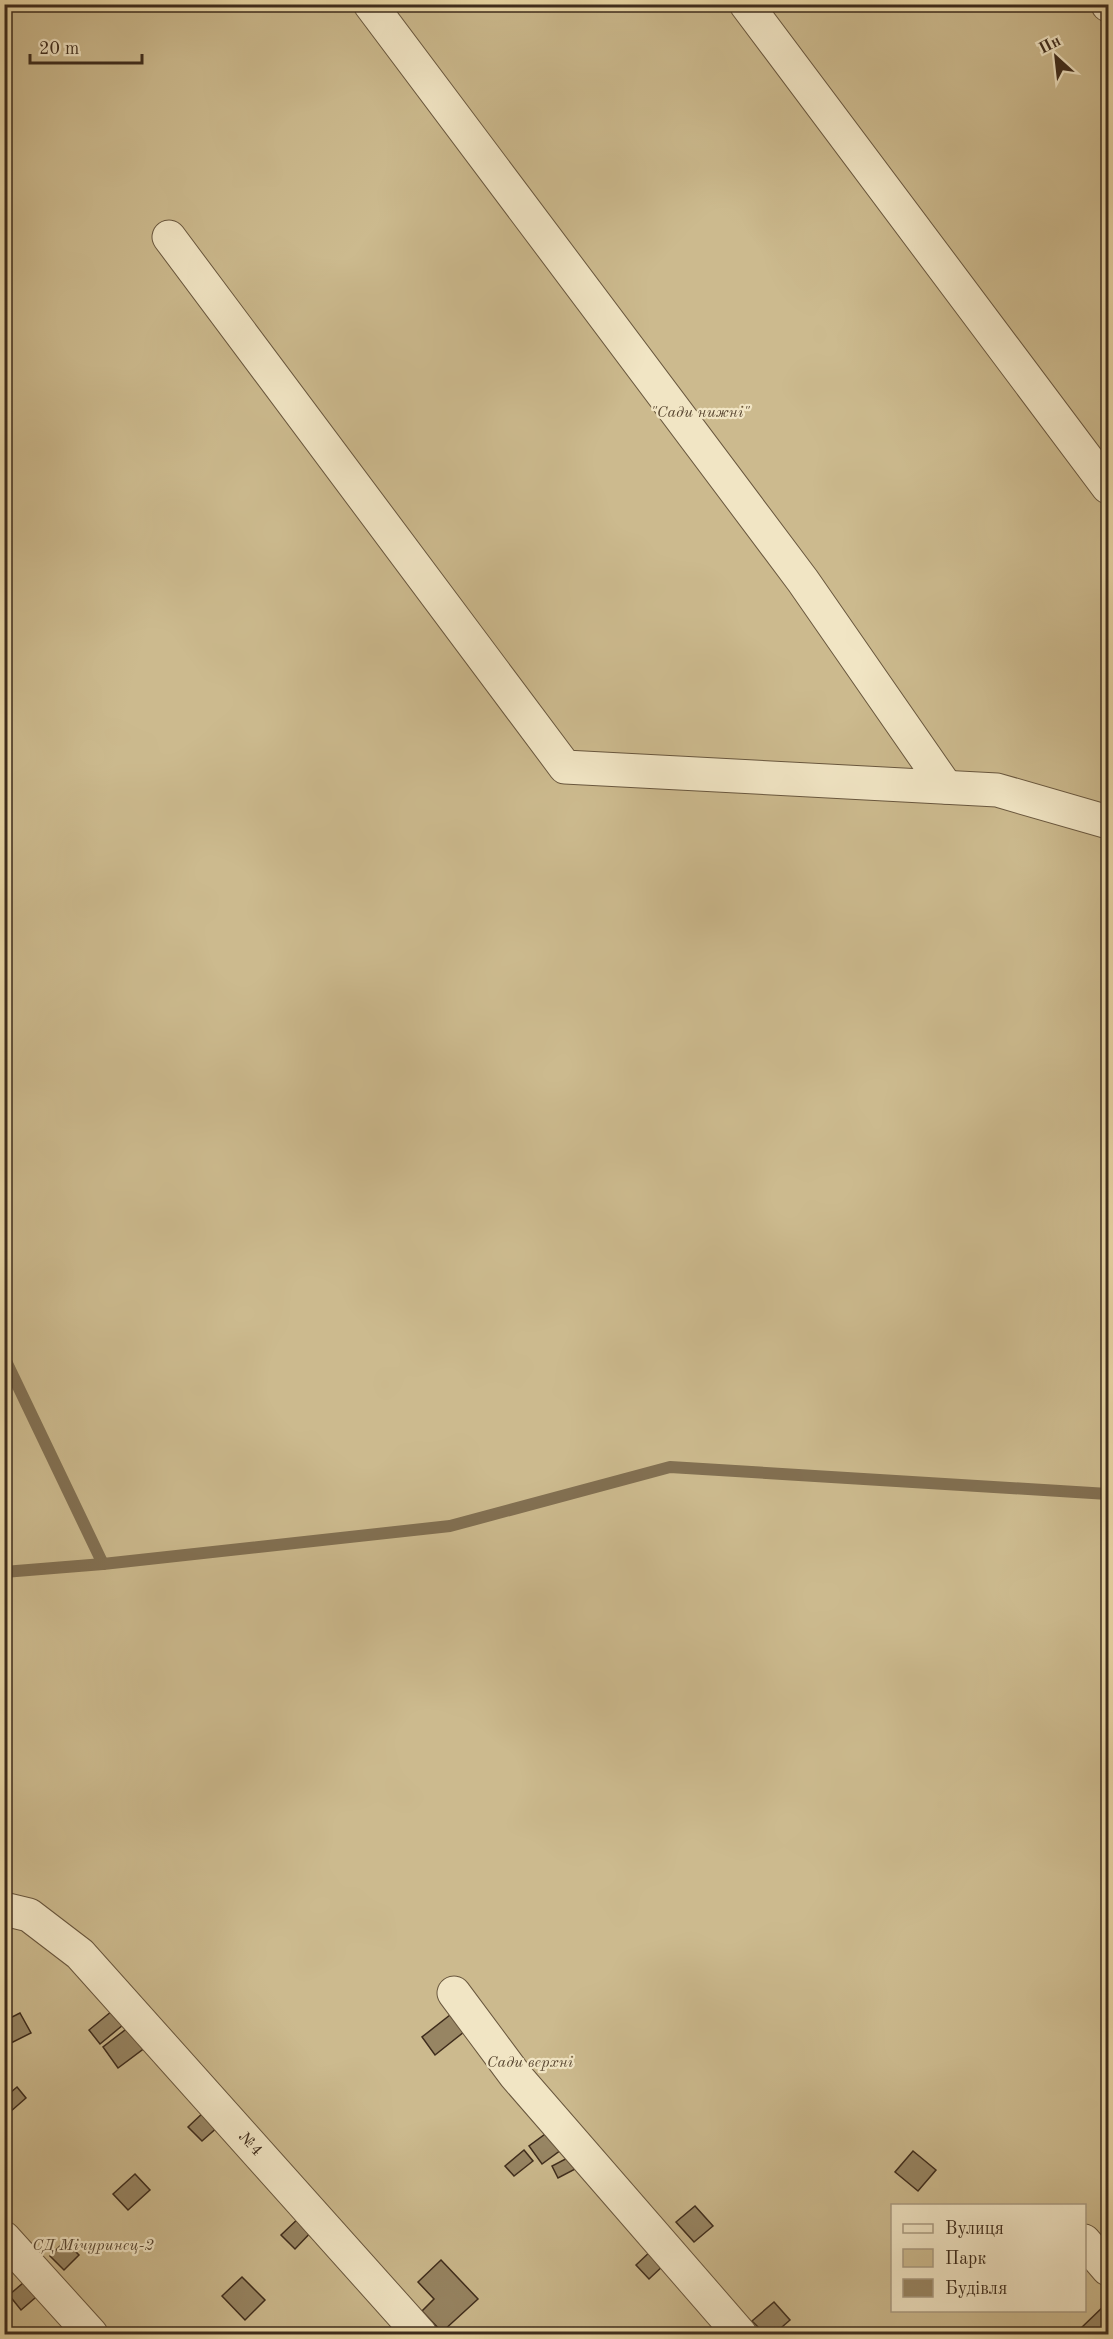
<svg xmlns="http://www.w3.org/2000/svg" width="1113" height="2339" viewBox="0 0 1113 2339" font-family="'Old Standard TT',serif">
<style>
.green{fill:#ccba8e;stroke:#857355;stroke-width:1.5;fill-rule:evenodd}
.lines{fill:none;stroke-linecap:round;stroke-linejoin:round}
.stream{stroke:#827052;stroke-width:12}
.building{fill:#978563;stroke:#3e2c1c;stroke-width:1.5}
.minor-casing{stroke:#69573e;stroke-width:35}
.minor{stroke:#f1e5c4;stroke-width:33}
.labels{text-anchor:middle;dominant-baseline:central;stroke-width:4.5;stroke-linejoin:round;paint-order:stroke}
.park-label{font-size:16px;font-style:italic;fill:#5a4833;stroke:#f1e5c4}
.street-label{font-size:16px;fill:#3e2c1c;stroke:#f1e5c4}
</style>
<rect width="100%" height="100%" fill="#e9d7a5"/>
<filter id="stains"><feTurbulence type="fractalNoise" baseFrequency=".00333" numOctaves="4"/><feColorMatrix values="0 0 0 0 .2 0 0 0 0 .09 0 0 0 0 .02 0 0 0 .5 -.17"/></filter>
<radialGradient id="worn" r=".72"><stop offset=".6" stop-color="#630" stop-opacity="0"/><stop offset="1" stop-color="#630" stop-opacity=".3"/></radialGradient>
<path class="green" d="M5,5H1108V2334H5ZM892,2206H1084V2310H892Z"/>
<g class="lines">
<g class="stream">
<polyline points="4,1357 103,1564"/>
<polyline points="4,1572 103,1564 450,1526 670,1467 1108,1494"/>
</g>
</g>
<g class="building">
<polygon points="118,2006 129,2020 100,2044 89,2030"/>
<polygon points="20,2013 31,2033 5,2046 4,2021"/>
<polygon points="450,2015 464,2032 435,2055 422,2037"/>
<polygon points="134,2023 150,2044 118,2068 103,2047"/>
<polygon points="17,2087 26,2098 10,2112 4,2105 4,2098"/>
<polygon points="206,2110 220,2125 202,2141 188,2127"/>
<polygon points="552,2129 565,2147 542,2164 529,2146"/>
<polygon points="524,2150 533,2161 514,2176 505,2166"/>
<polygon points="913,2151 936,2170 918,2191 895,2172"/>
<polygon points="575,2154 581,2166 558,2178 552,2166"/>
<polygon points="135,2174 150,2190 128,2210 113,2194"/>
<polygon points="695,2206 713,2226 694,2242 676,2222"/>
<polygon points="302,2215 315,2228 295,2249 281,2235"/>
<polygon points="65,2241 79,2255 64,2270 50,2256"/>
<polygon points="653,2249 666,2263 649,2279 636,2265"/>
<polygon points="441,2260 478,2299 442,2332 422,2311 434,2299 418,2282"/>
<polygon points="30,2277 42,2292 21,2310 9,2295"/>
<polygon points="242,2277 265,2300 245,2320 222,2296"/>
<polygon points="774,2302 790,2320 774,2334 765,2334 752,2321"/>
<polygon points="1106,2304 1108,2307 1108,2334 1083,2334 1079,2330"/>
</g>
<g class="lines">
<defs>
<g id="minor">
<polyline points="370,4 803,581 946,787"/>
<polyline points="746,4 1108,487"/>
<polyline points="1108,4 1108,5"/>
<polyline points="169,237 565,767 997,790 1108,822"/>
<path id="s1" d="M4,1909L29,1915L80,1954L420,2334"/>
<polyline points="454,1993 515,2075 740,2334"/>
<polyline points="4,2238 91,2334"/>
<polyline points="1084,2241 1108,2269"/>
</g>
</defs>
<use href="#minor" class="minor-casing"/>
<use href="#minor" class="minor"/>
</g>
<g class="labels">
<g class="park-label">
<text x="700" y="413">"Сади нижні"</text>
<text x="530" y="2063">Сади верхні</text>
<text x="93" y="2246">СД Мічуринец-2</text>
</g>
<g class="street-label">
<text stroke="none"><textPath href="#s1" startOffset="345">№4</textPath></text>
</g>
</g>
<rect width="1113" height="2339" fill="none" stroke="#e9d7a5" stroke-width="24"/>
<rect x="6" y="6" width="1101" height="2327" fill="none" stroke="#3e2c1c" stroke-width="3"/>
<rect x="12" y="12" width="1089" height="2315" fill="none" stroke="#3e2c1c" stroke-width="1.5"/>
<rect x="891" y="2204" width="195" height="108" fill="#f1e5c4" stroke="#a99b81" stroke-width="1.5"/>
<rect x="903" y="2224" width="30" height="9" fill="#f1e5c4" stroke="#a99b81" stroke-width="1.5"/>
<text x="945" y="2234" font-size="18" fill="#3e2c1c">Вулиця</text>
<rect x="903" y="2249" width="30" height="18" fill="#ccba8e" stroke="#a99b81" stroke-width="1.5"/>
<text x="945" y="2264" font-size="18" fill="#3e2c1c">Парк</text>
<rect x="903" y="2279" width="30" height="18" fill="#978563" stroke="#a99b81" stroke-width="1.5"/>
<text x="945" y="2294" font-size="18" fill="#3e2c1c">Будівля</text>
<g transform="translate(1056 57) rotate(333)" stroke="#f1e5c4" stroke-width="4.5" paint-order="stroke">
<path d="M0-4.5L10 22L0 15L-10 22Z" fill="#3e2c1c"/>
<text y="-9" font-size="16" font-weight="bold" text-anchor="middle" fill="#3e2c1c">Пн</text>
</g>
<path d="M30 54v9h112v-9" fill="none" stroke="#3e2c1c" stroke-width="3"/>
<text x="39" y="54" font-size="18" fill="#3e2c1c" stroke="#f1e5c4" stroke-width="4.5" paint-order="stroke">20 m</text>
<rect width="100%" height="100%" filter="url(#stains)"/>
<rect width="100%" height="100%" fill="url(#worn)"/>
</svg>
